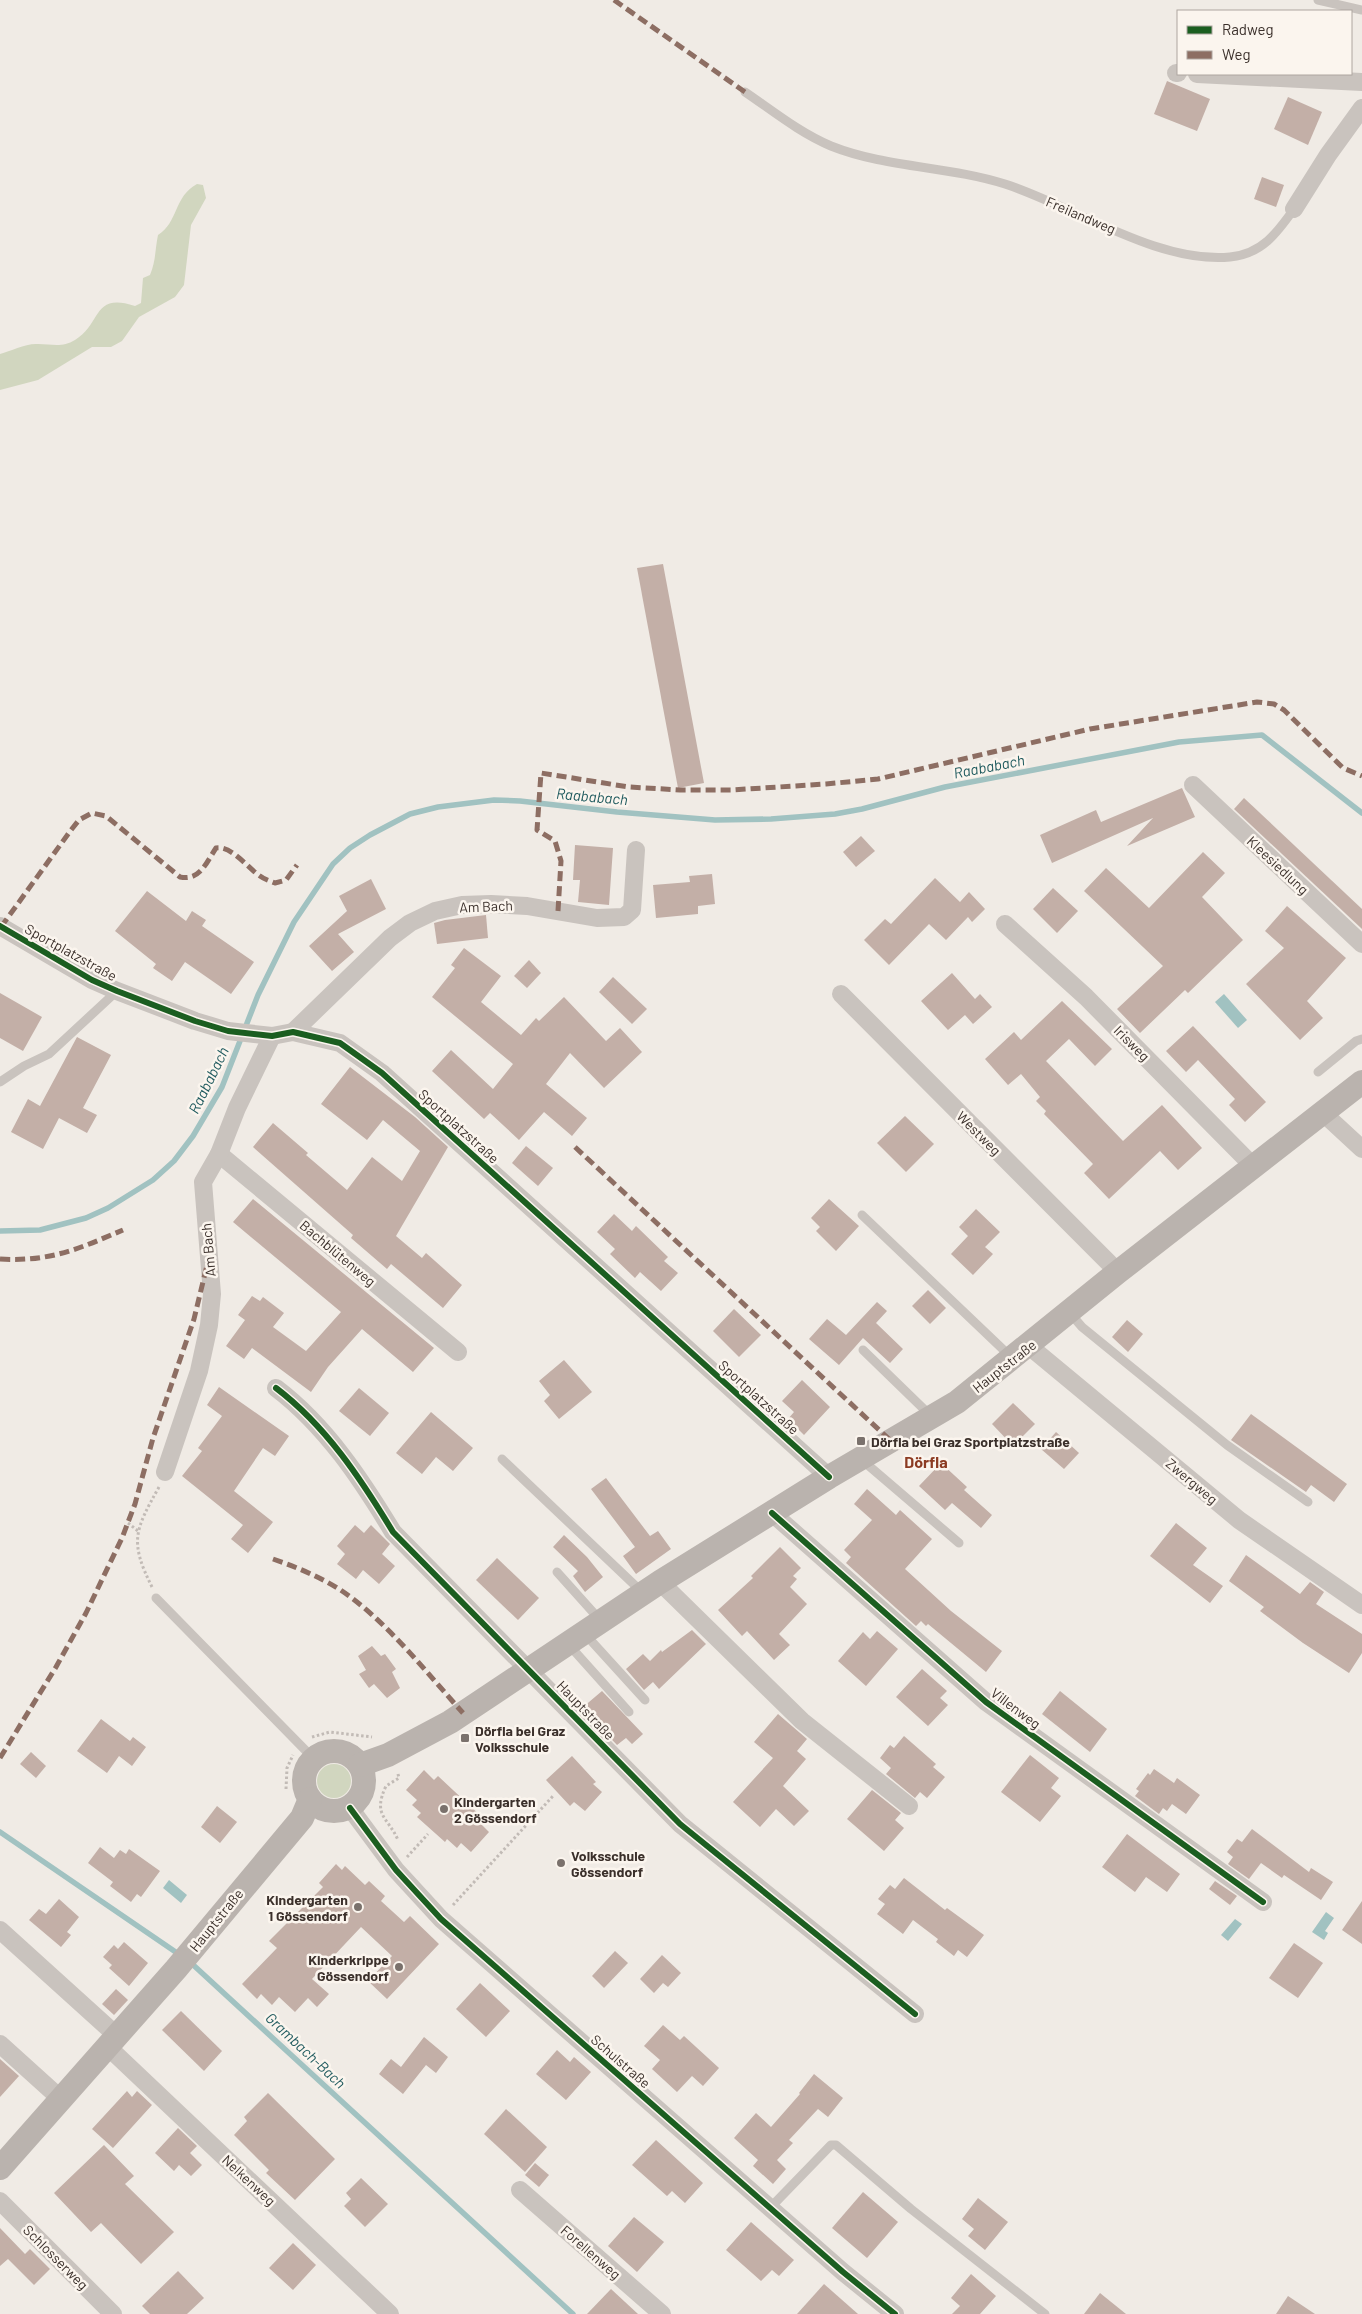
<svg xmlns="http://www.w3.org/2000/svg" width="1362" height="2314" viewBox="0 0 1362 2314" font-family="Barlow,sans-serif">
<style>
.green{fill:#d1d6bf}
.water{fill:#a1c2c1}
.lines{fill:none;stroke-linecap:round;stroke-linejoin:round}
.stream{stroke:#a1c2c1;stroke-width:5.5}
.building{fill:#c3afa7}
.path{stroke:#c2bbb6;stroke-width:3;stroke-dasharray:2.5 2.5;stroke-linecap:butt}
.lane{stroke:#c9c3be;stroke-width:9}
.street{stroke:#c9c3be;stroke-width:18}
.secondary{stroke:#bab3ae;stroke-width:24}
.quiet{stroke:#8d6e63;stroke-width:5;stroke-dasharray:10 5;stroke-linecap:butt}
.cycleway-casing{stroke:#fbf5ee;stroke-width:9}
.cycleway{stroke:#1b5e20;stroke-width:6}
.poi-dot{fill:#7a716c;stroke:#fbf5ee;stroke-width:2}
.labels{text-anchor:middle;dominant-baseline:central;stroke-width:5;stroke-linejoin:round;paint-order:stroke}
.street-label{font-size:14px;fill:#3b302b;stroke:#fbf5ee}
.poi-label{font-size:14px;font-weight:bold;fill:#3b302b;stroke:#fbf5ee;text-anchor:start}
.water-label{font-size:15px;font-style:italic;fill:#1f5a5e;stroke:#fbf5ee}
.quarter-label{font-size:16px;font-weight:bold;fill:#8c3b22;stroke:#fbf5ee}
</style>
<rect width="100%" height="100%" fill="#f0ebe5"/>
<g class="green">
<path d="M197,184L203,185L206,198L191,225L184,285L175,297L139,317L122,341L111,347H92L38,380L0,390V354C11,351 26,343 38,344C52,344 62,348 75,340C102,324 92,292 135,306L141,303L143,278L150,275C156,261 155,249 158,235C178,223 174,196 197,184Z"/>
<circle cx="334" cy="1781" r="17"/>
</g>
<g class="water">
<polygon points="1224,994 1247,1020 1238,1028 1215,1002"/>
<polygon points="169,1880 187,1895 181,1903 163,1888"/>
<polygon points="1326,1912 1334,1918 1325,1931 1328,1933 1324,1940 1312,1932"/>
<polygon points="1235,1919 1242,1924 1228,1941 1221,1935"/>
</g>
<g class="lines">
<g class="stream">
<polyline points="0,1231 40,1230 86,1218 108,1208 153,1180 174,1161 193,1136 222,1087 258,995 294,922 333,864 350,848 370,835 410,814 438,807 494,800 520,801 617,812 715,820 771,819 835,814 862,809 945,787 1179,742 1262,735 1362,813"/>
<polyline points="0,1832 180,1955"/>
<polyline points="190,1962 573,2314"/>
</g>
</g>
<g class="building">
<polygon points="1167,81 1210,99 1197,131 1154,114"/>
<polygon points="1288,97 1322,112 1308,145 1274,129"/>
<polygon points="1262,177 1284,185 1276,207 1254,199"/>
<polygon points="663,564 704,783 678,788 637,568"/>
<polygon points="1182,788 1195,817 1127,846 1153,818 1052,863 1040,835 1096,810 1101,822"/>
<polygon points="1244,798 1362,909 1362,929 1234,809"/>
<polygon points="861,836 875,851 856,867 843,852"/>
<polygon points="575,845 613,848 609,905 578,902 580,880 573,880"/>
<polygon points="1203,852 1225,873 1202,897 1243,940 1188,993 1185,990 1140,1033 1117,1009 1163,966 1084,891 1106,868 1149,908"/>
<polygon points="712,874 715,904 698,906 698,914 656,918 653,885 690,882 689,876"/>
<polygon points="935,878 960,902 969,892 985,909 972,922 968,917 946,940 929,924 889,965 864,940 885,919 891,924"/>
<polygon points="371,879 386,909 338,934 354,952 332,971 309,946 347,911 339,896"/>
<polygon points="1053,888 1078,911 1057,933 1033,909"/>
<polygon points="147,891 186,921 192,911 206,920 202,926 254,962 231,994 185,962 172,981 153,968 156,964 115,931"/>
<polygon points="1287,906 1346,958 1307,1001 1323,1018 1300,1040 1246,984 1284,948 1265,931"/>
<polygon points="486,915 488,938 437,944 434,923 445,920"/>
<polygon points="464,948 501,976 481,1002 521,1035 536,1018 539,1021 564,997 606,1041 620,1028 642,1052 604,1088 570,1053 546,1084 587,1118 572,1136 544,1112 519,1140 490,1113 484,1119 432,1071 451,1050 493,1089 513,1064 432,997 455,968 451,965"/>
<polygon points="529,960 541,973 527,988 514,976"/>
<polygon points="952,973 975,999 980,994 992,1007 973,1024 965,1015 948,1030 921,1001"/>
<polygon points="613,977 647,1009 632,1024 599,992"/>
<polygon points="0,993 42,1017 23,1051 0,1038"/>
<polygon points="1062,1001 1112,1049 1095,1066 1069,1039 1046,1061 1123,1141 1162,1105 1202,1148 1178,1170 1160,1151 1109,1199 1084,1173 1093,1164 1044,1114 1046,1111 1036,1101 1040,1097 1021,1074 1008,1085 985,1059 1014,1032 1021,1040"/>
<polygon points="1193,1026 1266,1102 1245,1122 1229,1105 1235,1099 1198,1060 1186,1072 1166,1051"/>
<polygon points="77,1037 111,1055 83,1108 97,1115 87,1133 59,1118 43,1149 11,1132 28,1099 40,1106"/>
<polygon points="350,1067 415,1117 448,1147 396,1236 422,1258 426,1253 462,1285 443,1308 391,1264 387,1269 351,1238 353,1235 253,1147 273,1123 308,1153 306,1155 347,1190 372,1157 402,1181 420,1151 383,1120 367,1140 321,1104"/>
<polygon points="905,1116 934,1144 906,1172 877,1143"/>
<polygon points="526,1146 553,1168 538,1186 512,1163"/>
<polygon points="253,1199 434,1348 413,1372 362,1329 328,1367 311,1392 252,1348 244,1359 226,1346 245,1320 238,1315 252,1296 260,1301 263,1297 284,1313 273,1327 306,1351 341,1312 233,1222"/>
<polygon points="829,1199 859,1226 836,1251 816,1231 820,1227 811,1218"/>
<polygon points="976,1209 1000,1232 985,1247 993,1254 973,1275 951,1254 968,1236 959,1227"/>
<polygon points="614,1214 632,1231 636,1226 668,1257 664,1261 678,1273 661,1291 640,1272 635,1278 610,1254 615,1249 597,1232"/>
<polygon points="928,1290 946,1308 930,1324 912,1306"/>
<polygon points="877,1302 887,1311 876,1323 903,1349 890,1363 863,1338 839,1365 809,1339 827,1319 846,1335"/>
<polygon points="734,1309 761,1335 739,1357 713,1331"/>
<polygon points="1127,1320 1143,1334 1128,1352 1112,1337"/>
<polygon points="564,1360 592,1392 559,1419 544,1401 550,1395 539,1381"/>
<polygon points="802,1380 830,1407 804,1435 788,1419 794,1412 782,1401"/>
<polygon points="219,1387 289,1436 275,1456 263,1448 234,1491 273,1522 248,1553 231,1539 243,1525 182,1476 202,1451 198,1448 222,1416 207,1405"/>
<polygon points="359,1388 389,1413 370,1436 339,1411"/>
<polygon points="1013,1403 1035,1424 1013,1446 992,1424"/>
<polygon points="431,1412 473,1448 453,1471 436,1457 422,1474 396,1453"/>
<polygon points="1251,1414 1347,1484 1334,1502 1311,1485 1306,1492 1231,1440"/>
<polygon points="1056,1432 1079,1453 1064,1469 1041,1449"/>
<polygon points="941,1463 967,1487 964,1490 992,1515 981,1528 952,1503 945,1510 919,1486"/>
<polygon points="606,1478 650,1536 658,1531 671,1549 636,1574 623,1556 635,1547 591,1489"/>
<polygon points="867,1489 896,1515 900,1510 932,1539 905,1569 951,1611 1002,1651 986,1672 928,1624 926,1626 921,1621 916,1626 846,1563 851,1557 844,1550 872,1520 854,1504"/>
<polygon points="1176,1523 1207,1548 1193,1565 1223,1586 1210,1603 1150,1556"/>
<polygon points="355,1525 364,1533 371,1525 390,1544 382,1554 395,1566 379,1584 363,1570 356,1579 337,1564 345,1554 337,1546"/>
<polygon points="564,1535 587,1557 603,1577 585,1592 573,1576 578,1571 553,1547"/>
<polygon points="780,1547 801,1568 793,1576 797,1579 790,1587 807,1604 779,1634 790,1645 774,1660 747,1631 742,1636 718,1610 753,1578 751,1576"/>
<polygon points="1246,1555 1300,1594 1310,1582 1324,1592 1316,1604 1362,1634 1362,1653 1349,1673 1303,1643 1260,1611 1264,1607 1229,1581"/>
<polygon points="497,1558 539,1598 518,1620 476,1580"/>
<polygon points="692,1630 706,1644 659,1689 653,1682 644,1690 626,1669 643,1654 650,1661 661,1650 662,1652"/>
<polygon points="877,1631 898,1649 866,1686 838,1661 863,1632 870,1639"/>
<polygon points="372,1646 381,1656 385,1654 396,1669 392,1672 400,1688 387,1698 374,1684 369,1688 359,1674 366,1670 358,1656"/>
<polygon points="922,1669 947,1691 940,1698 948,1705 928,1726 896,1697"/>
<polygon points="602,1691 643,1734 632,1744 626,1738 617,1745 582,1708"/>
<polygon points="1060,1691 1107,1729 1090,1752 1042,1714"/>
<polygon points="778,1714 807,1739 797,1751 806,1759 783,1786 809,1811 794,1826 776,1809 760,1827 733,1802 773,1758 754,1742"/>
<polygon points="101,1719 130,1741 133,1737 146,1747 132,1766 119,1756 107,1773 77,1751"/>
<polygon points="904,1736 936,1764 933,1767 945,1777 927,1798 920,1792 915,1798 886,1774 891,1768 880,1758 890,1745 894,1748"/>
<polygon points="31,1752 46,1766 36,1778 20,1764"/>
<polygon points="1030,1755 1059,1778 1051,1788 1061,1796 1040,1822 1001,1792"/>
<polygon points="572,1756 596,1782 593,1784 602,1792 585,1811 574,1802 570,1806 546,1780"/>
<polygon points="1154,1769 1174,1783 1177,1778 1200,1795 1186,1814 1172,1804 1167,1811 1163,1808 1159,1814 1135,1796 1139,1791 1136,1789 1148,1773 1150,1775"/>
<polygon points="424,1770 434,1780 438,1776 484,1819 480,1823 489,1832 471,1852 461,1843 457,1848 447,1839 445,1842 417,1817 421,1813 412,1805 417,1800 406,1790"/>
<polygon points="872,1790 901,1813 895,1820 904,1828 884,1851 847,1819"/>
<polygon points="217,1806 237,1822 220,1843 201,1827"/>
<polygon points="1252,1829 1309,1872 1311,1868 1333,1882 1321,1900 1284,1875 1282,1878 1261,1863 1249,1879 1228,1864 1233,1857 1227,1852 1237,1839 1242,1842"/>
<polygon points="1127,1834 1180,1874 1167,1892 1146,1877 1135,1892 1102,1867"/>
<polygon points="100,1847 114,1858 120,1850 126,1854 129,1849 160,1871 141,1897 137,1894 131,1902 110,1886 113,1882 88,1863"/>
<polygon points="336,1864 342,1870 345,1866 365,1885 369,1881 385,1896 381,1901 404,1922 410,1916 439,1944 387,1999 368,1981 392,1956 361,1927 312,1979 329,1994 317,2007 308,1998 295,2012 279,1997 272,2005 261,1994 257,1999 242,1984 277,1948 269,1941 323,1887 319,1883"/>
<polygon points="904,1878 945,1910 947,1908 984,1935 967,1957 958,1950 954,1956 936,1942 938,1939 913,1920 903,1934 877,1914 885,1904 878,1899 890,1885 895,1889"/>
<polygon points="1215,1881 1237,1896 1230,1905 1209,1889"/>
<polygon points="59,1899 79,1917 67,1932 71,1935 61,1947 29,1920 39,1909 46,1914"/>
<polygon points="1362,1901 1362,1944 1342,1930"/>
<polygon points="124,1942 148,1963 129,1986 109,1968 112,1965 103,1957 114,1945 118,1949"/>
<polygon points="1294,1943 1323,1963 1298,1998 1269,1978"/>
<polygon points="615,1951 628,1963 604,1988 592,1976"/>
<polygon points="662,1955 681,1973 668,1987 663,1983 654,1993 640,1979"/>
<polygon points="480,1983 510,2011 486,2037 456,2009"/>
<polygon points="116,1989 128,2000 114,2015 102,2004"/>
<polygon points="181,2011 222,2051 204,2071 162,2030"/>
<polygon points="663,2025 680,2040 684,2036 719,2068 703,2086 692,2076 677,2092 652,2069 660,2060 644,2046"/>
<polygon points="424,2037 448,2057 436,2073 426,2065 403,2094 379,2074 391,2059 401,2067"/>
<polygon points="557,2050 570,2062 574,2057 591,2072 566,2100 536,2074"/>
<polygon points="0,2059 19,2076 0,2097"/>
<polygon points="814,2074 843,2098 828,2117 818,2109 789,2140 793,2143 777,2160 786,2169 773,2184 753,2166 758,2160 734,2138 756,2113 771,2127 800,2094 799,2093"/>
<polygon points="127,2091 132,2097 137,2091 152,2105 113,2148 92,2129"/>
<polygon points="268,2093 335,2159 295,2200 266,2173 269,2170 234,2135 247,2121 244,2117"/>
<polygon points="506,2109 547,2147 525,2172 484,2134"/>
<polygon points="178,2128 197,2146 190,2153 202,2165 191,2176 179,2165 174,2171 155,2153"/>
<polygon points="656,2140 703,2183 685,2203 672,2191 667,2196 632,2165"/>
<polygon points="104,2145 134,2176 125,2184 174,2232 141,2264 101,2223 91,2232 54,2193"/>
<polygon points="535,2163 549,2175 539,2187 525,2175"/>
<polygon points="361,2178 388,2204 365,2227 344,2206 351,2199 346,2193"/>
<polygon points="863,2192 898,2222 867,2258 832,2228"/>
<polygon points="978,2198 1008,2222 985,2250 968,2236 974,2229 962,2219"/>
<polygon points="634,2217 664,2242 637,2272 608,2246"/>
<polygon points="751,2222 794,2260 779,2276 772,2270 761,2281 726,2250"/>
<polygon points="0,2228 25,2254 30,2249 50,2269 34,2285 8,2259 0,2266"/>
<polygon points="293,2243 316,2265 293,2290 269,2268"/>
<polygon points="178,2271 204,2298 187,2314 150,2314 142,2306"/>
<polygon points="971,2274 996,2296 980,2314 952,2314 960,2306 951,2298"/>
<polygon points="824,2284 858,2314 797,2314"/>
<polygon points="611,2289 638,2314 587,2314"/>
<polygon points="1100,2293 1126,2314 1084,2314"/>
<polygon points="1288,2296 1315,2314 1276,2314"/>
</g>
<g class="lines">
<g class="path">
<polyline points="128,1523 138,1531"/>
<path d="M152,1587C129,1541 135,1530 159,1487"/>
<polyline points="312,1737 330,1732 372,1737"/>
<path d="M398,1774L399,1778L386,1786C372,1816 388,1817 398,1840"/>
<polyline points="286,1789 287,1768 293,1755"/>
<polyline points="407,1857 428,1834"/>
<polyline points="453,1905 553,1796"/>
</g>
<g class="lane">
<polyline points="1318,0 1362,10"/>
<path d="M745,92C773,111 800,133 831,146C886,168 949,166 1005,184C1073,206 1158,264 1230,257C1262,254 1277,233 1294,209"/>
<polyline points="1318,1072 1356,1041 1362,1039"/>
<polyline points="0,1082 24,1066 49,1054 117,991"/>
<polyline points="862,1215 1011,1357"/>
<polyline points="1070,1313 1082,1327 1227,1445 1308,1502"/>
<polyline points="863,1350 931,1416"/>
<polyline points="502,1459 643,1593"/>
<polyline points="862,1460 959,1543"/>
<polyline points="557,1572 600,1620"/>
<polyline points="156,1598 314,1759"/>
<polyline points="585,1634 645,1700"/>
<polyline points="569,1645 629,1712"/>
<polyline points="770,2208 831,2145 836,2145 911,2209 1045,2314"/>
</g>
<g class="street">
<polyline points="1176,73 1178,73"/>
<polyline points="1197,74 1362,82"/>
<polyline points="1294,209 1328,155 1362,108"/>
<polyline points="1193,785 1362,944"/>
<polyline points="1005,924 1086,997 1254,1167"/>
<polyline points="0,926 92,980 117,991 195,1021 228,1031 272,1036 293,1032 340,1043 382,1073 829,1477"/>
<polyline points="841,994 1118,1272"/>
<polyline points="293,1032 390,938 410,923 435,911 462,905 491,904 527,906 597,918 624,917 632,910 636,850"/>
<polyline points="1322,1112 1362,1149"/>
<polyline points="219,1154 458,1352"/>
<polyline points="1029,1346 1239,1520 1362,1605"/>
<path d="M276,1388C326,1426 361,1479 393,1532L680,1824L915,2014"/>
<polyline points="165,1472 199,1371 209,1325 212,1294 203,1182 219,1154 237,1108 272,1036"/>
<polyline points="772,1513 986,1702 1263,1902"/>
<polyline points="660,1582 802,1721 909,1806"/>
<polyline points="350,1808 396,1870 441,1919 843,2272 895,2314"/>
<polyline points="0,1930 116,2035"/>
<polyline points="0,2044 62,2100"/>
<polyline points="108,2047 390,2314"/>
<polyline points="520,2190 662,2314"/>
<polyline points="0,2201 113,2314"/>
</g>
<g class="secondary">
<circle cx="334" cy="1781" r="30"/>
<polyline points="360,1765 388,1755 450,1722 660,1582 829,1477 957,1402 1118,1272 1362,1082"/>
<polyline points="0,2168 176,1969 302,1818 310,1799"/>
</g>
<g class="quiet">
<polyline points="614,0 745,92"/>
<polyline points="558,911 561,861 555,841 537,830 541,773 629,787 680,790 731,790 826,784 878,779 1090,729 1257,702 1274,704 1284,710 1343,768 1362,776"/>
<path d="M1,927L71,830L79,820L92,813L106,816L180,877C200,881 206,863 216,848C231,845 248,868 260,876C264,879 270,881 275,883L286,880L297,865"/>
<polyline points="575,1147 891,1441"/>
<path d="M0,1259C50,1262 78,1249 123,1230"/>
<path d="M273,1559C296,1567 318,1576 339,1589C385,1619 426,1672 463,1713"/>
<polyline points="0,1758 56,1667 86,1613 122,1538 135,1504 153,1438 194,1319 209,1257"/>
</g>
<defs>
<g id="cycleway">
<polyline points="0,926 92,980 117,991 195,1021 228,1031 272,1036 293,1032 340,1043 382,1073 829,1477"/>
<path d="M276,1388C326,1426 361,1479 393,1532L680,1824L915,2014"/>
<polyline points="772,1513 986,1702 1263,1902"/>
<polyline points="350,1808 396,1870 441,1919 843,2272 895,2314"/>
</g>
</defs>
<use href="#cycleway" class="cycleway-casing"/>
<use href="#cycleway" class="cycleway"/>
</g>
<g class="poi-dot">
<rect x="856" y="1436" width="10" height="10" rx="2.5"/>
<rect x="460" y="1733" width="10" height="10" rx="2.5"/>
<circle cx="444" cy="1809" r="5"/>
<circle cx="561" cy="1863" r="5"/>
<circle cx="358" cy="1907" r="5"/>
<circle cx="399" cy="1967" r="5"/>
</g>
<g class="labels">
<g class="street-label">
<text transform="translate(1081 215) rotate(23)">Freilandweg</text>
<text transform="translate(1278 865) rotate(43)">Kleesiedlung</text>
<text transform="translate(486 906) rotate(-2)">Am Bach</text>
<text transform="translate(71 952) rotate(29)">Sportplatzstraße</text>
<text transform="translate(1132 1043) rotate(45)">Irisweg</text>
<text transform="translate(459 1126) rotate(42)">Sportplatzstraße</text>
<text transform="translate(979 1133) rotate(45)">Westweg</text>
<text transform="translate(208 1250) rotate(-95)">Am Bach</text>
<text transform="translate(338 1253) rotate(40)">Bachblütenweg</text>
<text transform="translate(1004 1366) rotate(-38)">Hauptstraße</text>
<text transform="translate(759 1397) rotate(42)">Sportplatzstraße</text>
<text transform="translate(1192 1481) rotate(40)">Zwergweg</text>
<text transform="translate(1016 1708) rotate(37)">Villenweg</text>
<text transform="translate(586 1710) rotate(46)">Hauptstraße</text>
<text transform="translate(216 1920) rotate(-51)">Hauptstraße</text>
<text transform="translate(621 2061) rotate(41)">Schulstraße</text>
<text transform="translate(249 2180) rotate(43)">Nelkenweg</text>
<text transform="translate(591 2252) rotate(41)">Forellenweg</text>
<text transform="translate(56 2257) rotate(45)">Schlosserweg</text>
</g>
<g class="poi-label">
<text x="871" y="1441">Dörfla bei Graz Sportplatzstraße</text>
<text x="475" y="1730">Dörfla bei Graz<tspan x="475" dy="16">Volksschule</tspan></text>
<text x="454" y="1801">Kindergarten<tspan x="454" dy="16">2 Gössendorf</tspan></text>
<text x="571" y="1855">Volksschule<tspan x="571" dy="16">Gössendorf</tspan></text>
<text x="348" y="1899" text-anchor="end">Kindergarten<tspan x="348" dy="16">1 Gössendorf</tspan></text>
<text x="389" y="1959" text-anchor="end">Kinderkrippe<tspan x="389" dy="16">Gössendorf</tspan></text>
</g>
<g class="water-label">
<text transform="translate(989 766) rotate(-11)">Raababach</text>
<text transform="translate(592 796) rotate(5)">Raababach</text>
<text transform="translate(208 1080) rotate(-64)">Raababach</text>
<text transform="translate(306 2050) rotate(43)">Grambach-Bach</text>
</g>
<g class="quarter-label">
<text x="926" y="1461">Dörfla</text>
</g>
</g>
<rect x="1177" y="10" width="175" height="65" fill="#fbf5ee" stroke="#aea6a0"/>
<rect x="1187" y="26" width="25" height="8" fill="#1b5e20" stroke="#aea6a0"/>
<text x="1222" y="35" font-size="15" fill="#3b302b">Radweg</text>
<rect x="1187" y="51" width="25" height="8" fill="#8d6e63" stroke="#aea6a0"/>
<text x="1222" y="60" font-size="15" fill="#3b302b">Weg</text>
</svg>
